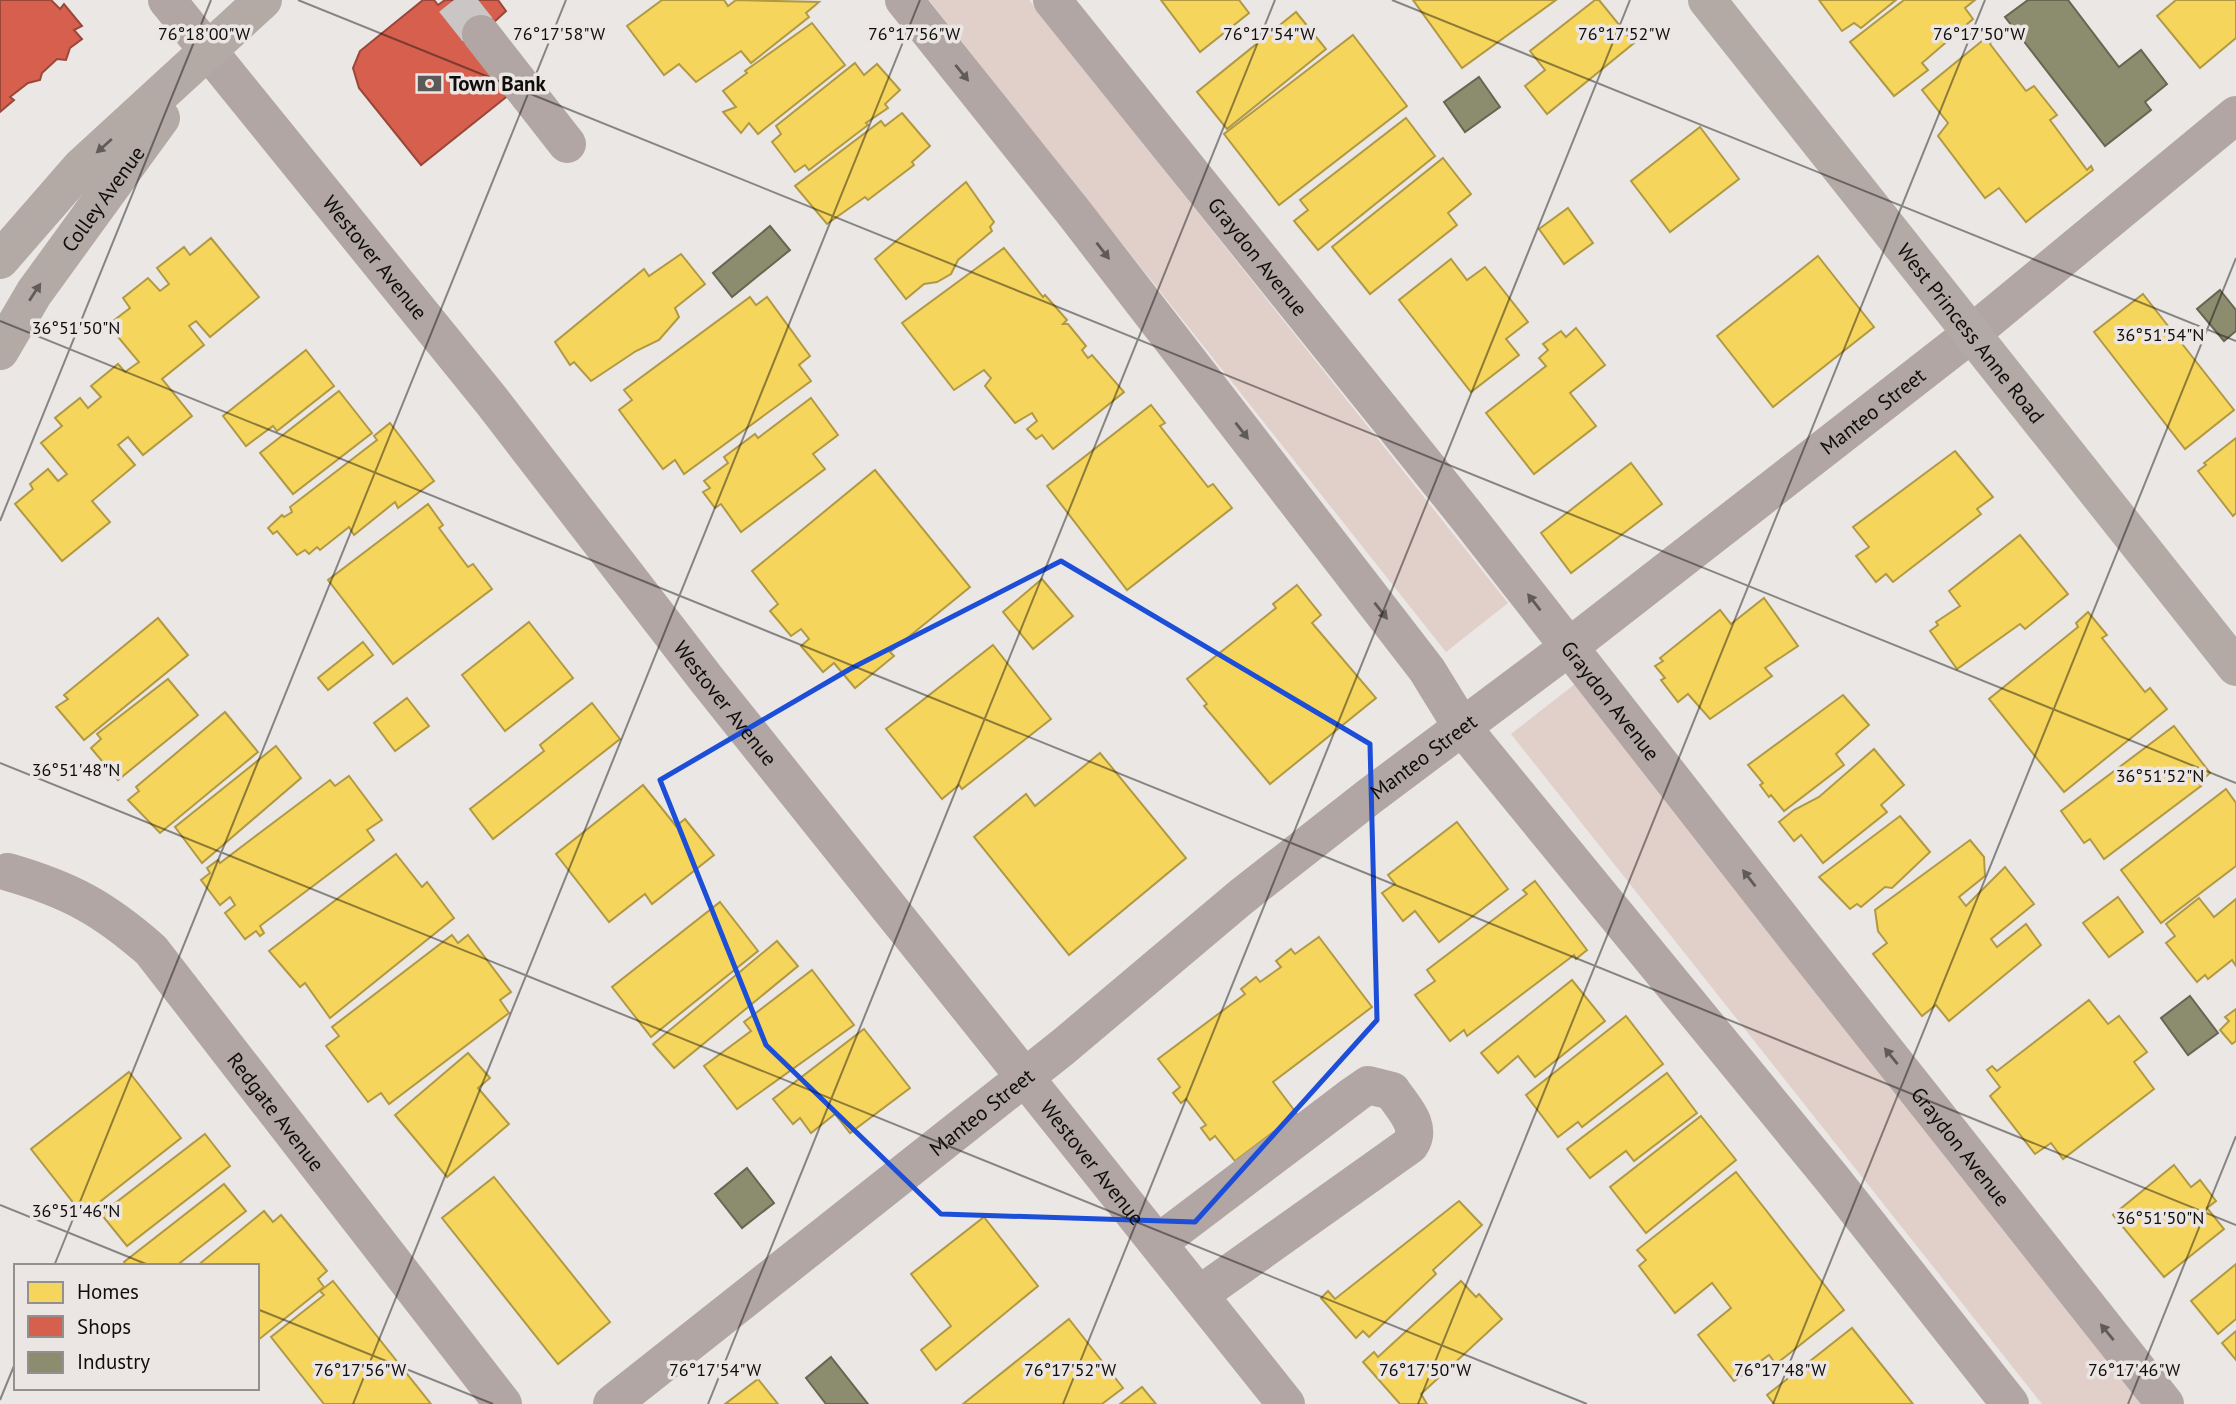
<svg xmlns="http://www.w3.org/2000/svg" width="2236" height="1404" viewBox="0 0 2236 1404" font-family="'PT Sans',sans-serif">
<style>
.green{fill:#e1cfca}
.homes{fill:#f6d55c;stroke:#b19944;stroke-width:2}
.shops{fill:#d6604d;stroke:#9a473a;stroke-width:2}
.industry{fill:#8c8c6e;stroke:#666651;stroke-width:2}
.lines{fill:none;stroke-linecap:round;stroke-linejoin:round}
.minor-tunnel{stroke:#c9c6c5;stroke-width:38;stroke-dasharray:38 19;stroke-linecap:butt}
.minor{stroke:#b1a6a4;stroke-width:38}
.major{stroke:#b3a9a5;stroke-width:38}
.oneway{fill:#605a58}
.oneway2{fill:#615c59}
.marked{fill:none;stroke:#1d4ed8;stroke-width:5;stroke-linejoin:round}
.ticks{fill:none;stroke:#0f0e0d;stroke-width:2;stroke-opacity:0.45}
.labels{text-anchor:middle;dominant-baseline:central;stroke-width:7;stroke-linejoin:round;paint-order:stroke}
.poi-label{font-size:21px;font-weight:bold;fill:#0f0e0d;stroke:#ebe6e4;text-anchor:start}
.street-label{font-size:21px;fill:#0f0e0d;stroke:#ebe6e4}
.ticks-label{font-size:18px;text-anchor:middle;fill:#0f0e0d;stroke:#ebe6e4;stroke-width:7;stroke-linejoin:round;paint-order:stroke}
</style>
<rect width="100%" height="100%" fill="#eae7e5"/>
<g class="green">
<polygon points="929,0 1029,0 1508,603 1446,652"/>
<polygon points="1575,684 2147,1404 2042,1404 1511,734"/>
</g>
<g class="homes">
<polygon points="662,0 724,0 728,6 736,0 819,2 806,13 809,17 751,63 741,51 696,82 679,64 664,75 627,26"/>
<polygon points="1161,0 1239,0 1249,13 1200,52"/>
<polygon points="1413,0 1556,0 1462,68"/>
<polygon points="1595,0 1599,0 1634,43 1547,114 1525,86 1545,70 1530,51"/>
<polygon points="1819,0 1896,0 1861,28 1854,23 1842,31"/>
<polygon points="1904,0 1975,0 1965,8 1973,19 1922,63 1928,70 1894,96 1850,42"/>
<polygon points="2176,0 2236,0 2236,38 2200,68 2157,16"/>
<polygon points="1296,12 1326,49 1227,129 1197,92"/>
<polygon points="812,23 845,65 758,134 749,123 741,133 723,112 736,107 723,91 747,73 745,71"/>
<polygon points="1353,35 1407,106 1279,205 1224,134"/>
<polygon points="1988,36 1992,40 1990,44 2026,91 2034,86 2057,115 2050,120 2087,170 2091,166 2093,170 2026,222 1999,188 1985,198 1938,136 1948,123 1922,90"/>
<polygon points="855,63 864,75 877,64 900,90 885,104 888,108 866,123 868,125 809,170 805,165 795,172 772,142 781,134 776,126"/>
<polygon points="902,113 930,146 912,162 914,165 868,200 865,197 827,224 795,186 881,121 885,126"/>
<polygon points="1406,118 1435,156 1318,250 1294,221 1308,210 1300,200"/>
<polygon points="1700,127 1739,179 1670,232 1631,181"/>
<polygon points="1443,158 1471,194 1448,213 1457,225 1370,294 1332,247"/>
<polygon points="966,182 994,222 990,227 992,231 958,260 951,274 937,282 924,284 906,299 875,259"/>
<polygon points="1568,208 1593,243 1564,264 1539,229"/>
<polygon points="211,238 259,297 210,337 196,321 189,326 204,345 162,379 192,416 143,455 128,437 118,445 135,465 92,501 110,522 62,561 15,504 33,489 30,484 48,469 58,481 67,474 41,443 62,426 55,418 80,398 88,408 101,397 91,386 118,364 125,372 139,362 108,325 130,308 123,298 148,278 160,291 169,284 157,268 184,247 190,255"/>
<polygon points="1004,248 1043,297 1045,295 1067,320 1063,324 1068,324 1086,346 1082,350 1088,358 1092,355 1124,392 1053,449 1042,435 1036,439 1027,429 1037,421 1032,413 1015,423 985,386 991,378 984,370 954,390 902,323"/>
<polygon points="681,254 705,284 675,308 679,317 659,340 636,351 591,381 574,362 570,365 555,342 644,269 649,276"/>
<polygon points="1818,256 1874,327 1773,407 1717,336"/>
<polygon points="1451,259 1467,280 1485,267 1528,322 1506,339 1519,355 1471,392 1399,300"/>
<polygon points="2143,294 2234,410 2185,449 2094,332"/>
<polygon points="750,297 756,305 767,297 810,356 799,365 811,381 684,474 675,460 663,469 619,410 632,400 624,390"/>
<polygon points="1576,328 1605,365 1570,393 1596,426 1534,474 1486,413 1546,366 1539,358 1548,350 1543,344 1561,331 1566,337"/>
<polygon points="306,350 334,386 277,431 273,426 246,446 223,416"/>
<polygon points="339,391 372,433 293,494 260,453"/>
<polygon points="811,398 838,435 813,454 825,469 741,532 721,504 715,508 703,492 710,488 704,481 728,463 724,457 755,434 758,438"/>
<polygon points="1151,405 1165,423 1160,426 1208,487 1213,484 1232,508 1127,590 1047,486"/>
<polygon points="390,423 434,481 398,508 395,502 354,535 349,527 320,550 317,547 309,554 305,550 297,555 277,531 273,534 268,528 282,515 284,517 292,512 290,507 377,440 374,436"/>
<polygon points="2236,438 2236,513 2233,516 2198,471 2206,465 2204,463"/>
<polygon points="1955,451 1993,497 1977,509 1981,514 1893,582 1886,574 1876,582 1856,556 1869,547 1853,527"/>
<polygon points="1631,463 1662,504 1571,573 1541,533"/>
<polygon points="875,470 970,587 890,652 894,656 855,688 834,663 823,672 801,646 809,639 801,629 791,636 770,611 778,604 752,571"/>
<polygon points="428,504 443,525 439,528 468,567 473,564 492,589 393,664 328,580"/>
<polygon points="2020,535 2068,594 2025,629 2020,624 1957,669 1930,631 1938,625 1936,622 1960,606 1949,591"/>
<polygon points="1042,579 1073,616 1033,649 1003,612"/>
<polygon points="1297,585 1321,615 1312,623 1376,698 1270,784 1204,706 1207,704 1187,679 1276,608 1273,604"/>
<polygon points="1764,598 1798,646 1765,668 1772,676 1710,719 1688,694 1678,702 1661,680 1665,678 1655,666 1663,661 1660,658 1720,610 1731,624"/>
<polygon points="2088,612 2107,635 2102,638 2145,692 2150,688 2167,709 2064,792 1989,699 2078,627 2076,623"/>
<polygon points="158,618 188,655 84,740 56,707 68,699 64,695"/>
<polygon points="529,622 573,678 505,731 462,675"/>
<polygon points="363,642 373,655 328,690 318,678"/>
<polygon points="993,645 1051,719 962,789 959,785 942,799 886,729"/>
<polygon points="168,679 198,715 118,780 91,748 101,739 97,734"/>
<polygon points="1843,695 1869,725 1836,754 1844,765 1784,811 1771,795 1769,797 1760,785 1763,783 1748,765"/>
<polygon points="407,698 429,726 395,751 374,723"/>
<polygon points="592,703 620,739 493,839 470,809 544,751 540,745"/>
<polygon points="225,712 258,752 160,833 128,800 139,791 136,787"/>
<polygon points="2174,726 2210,773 2199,783 2201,786 2104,859 2090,839 2084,843 2061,811"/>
<polygon points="276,746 301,778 202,863 175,827"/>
<polygon points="1874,749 1904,785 1881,805 1887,812 1823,863 1801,835 1794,841 1779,822 1794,810 1819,797"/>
<polygon points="1100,753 1186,858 1069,955 974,837 1026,794 1035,806"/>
<polygon points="349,776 382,820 367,830 374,840 260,926 264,933 260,936 256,931 245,939 225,913 235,905 230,897 220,905 201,880 210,873 207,868 218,860 220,863 330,780 335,786"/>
<polygon points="643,785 676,826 685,819 714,855 652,904 645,894 609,922 556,854"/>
<polygon points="2226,789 2236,803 2236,866 2161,923 2121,870"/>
<polygon points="1900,816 1930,852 1892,888 1885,887 1861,907 1857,904 1850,909 1819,877"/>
<polygon points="1457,822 1508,889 1439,942 1415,911 1403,921 1382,893 1395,884 1388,875"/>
<polygon points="1970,840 1984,857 1985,876 1959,897 1966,906 2005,867 2034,904 1991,939 1997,947 2026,924 2041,945 1949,1021 1936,1005 1922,1016 1873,954 1887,943 1878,931 1875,910"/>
<polygon points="396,854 422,887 427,882 454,918 330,1018 305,983 300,987 269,951"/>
<polygon points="1535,881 1587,950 1576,959 1574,955 1467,1036 1464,1030 1450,1041 1415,995 1435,981 1427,970 1527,894 1523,890"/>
<polygon points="2118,897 2143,932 2109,957 2083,923"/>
<polygon points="2199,898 2214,917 2236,899 2236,966 2232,960 2208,979 2205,975 2197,982 2166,943 2175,936 2166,924"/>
<polygon points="720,902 758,951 651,1037 612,987"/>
<polygon points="452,935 458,943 468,935 511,992 500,1000 509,1013 389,1104 381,1093 368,1102 326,1046 339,1036 332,1027"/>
<polygon points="1319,937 1372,1007 1273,1082 1297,1114 1235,1161 1215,1136 1210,1140 1201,1128 1206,1125 1186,1099 1181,1103 1173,1093 1180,1087 1158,1059 1245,994 1241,989 1256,977 1260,982 1281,967 1276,961 1291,949 1295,954"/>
<polygon points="777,941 798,966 674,1068 653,1044"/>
<polygon points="812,970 854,1025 737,1109 704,1066 751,1031 744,1022"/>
<polygon points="1572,980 1605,1021 1535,1077 1518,1056 1498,1073 1481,1053"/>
<polygon points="2089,1000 2108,1024 2119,1016 2147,1052 2134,1062 2154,1089 2063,1159 2051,1143 2035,1154 1990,1096 2000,1087 1987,1070 1992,1066 1997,1071"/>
<polygon points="2236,1009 2236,1041 2232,1044 2220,1030 2229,1021 2225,1017"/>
<polygon points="1626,1016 1663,1064 1582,1127 1578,1122 1558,1137 1526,1095"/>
<polygon points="864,1029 910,1088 850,1133 835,1114 811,1133 800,1118 793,1124 773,1099"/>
<polygon points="468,1053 490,1078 478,1088 509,1124 447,1177 395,1115"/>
<polygon points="129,1072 181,1138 83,1215 31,1149"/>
<polygon points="1667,1073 1697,1113 1634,1161 1626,1151 1590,1178 1567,1149"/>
<polygon points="1701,1116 1736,1160 1646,1233 1610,1187"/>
<polygon points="205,1134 230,1166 127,1246 101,1214"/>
<polygon points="2174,1165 2191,1187 2200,1180 2216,1201 2207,1208 2224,1229 2164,1277 2113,1215"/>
<polygon points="1736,1172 1844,1310 1776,1364 1769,1355 1734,1381 1698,1335 1731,1308 1712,1283 1675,1313 1639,1266 1646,1260 1637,1250"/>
<polygon points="494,1177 610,1322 558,1364 442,1218"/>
<polygon points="224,1184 246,1211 176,1266 127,1266 124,1262"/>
<polygon points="1459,1201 1482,1225 1433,1270 1436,1274 1369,1337 1363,1331 1356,1338 1321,1298 1328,1291 1335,1299"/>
<polygon points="264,1211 273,1222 281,1215 327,1271 318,1279 324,1287 257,1341 257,1266 197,1266"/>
<polygon points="984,1217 1038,1286 936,1370 921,1350 951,1326 911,1274"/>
<polygon points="2236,1264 2236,1319 2218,1334 2191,1301"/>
<polygon points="333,1281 431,1404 324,1404 271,1337 324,1295 320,1291"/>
<polygon points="1461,1281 1476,1297 1479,1294 1502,1319 1421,1394 1427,1404 1400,1404 1363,1362 1374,1352 1378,1357"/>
<polygon points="1069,1319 1123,1388 1102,1404 963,1404"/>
<polygon points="1852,1328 1913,1404 1774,1404 1767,1395"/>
<polygon points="2236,1331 2236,1360 2222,1343"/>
<polygon points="758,1379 778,1404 725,1404"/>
<polygon points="1142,1387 1156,1404 1120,1404"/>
</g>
<g class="shops">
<polygon points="0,0 51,0 60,9 64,4 82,26 74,30 82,39 70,48 66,60 57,59 42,73 40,80 28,83 10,97 14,100 0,112"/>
<polygon points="423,0 434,0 438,5 445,0 498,0 506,11 470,44 510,94 421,165 359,88 353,68 360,51"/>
</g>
<g class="industry">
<polygon points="2028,0 2068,0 2119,67 2141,50 2167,84 2145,102 2151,110 2105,146 2005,17"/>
<polygon points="1479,77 1500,107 1465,132 1444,102"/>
<polygon points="770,226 790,250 732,297 713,273"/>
<polygon points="2220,290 2236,310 2236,331 2224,341 2197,309"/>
<polygon points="2190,996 2218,1033 2188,1055 2161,1018"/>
<polygon points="747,1168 774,1203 742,1228 715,1194"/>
<polygon points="831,1357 868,1404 826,1404 806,1378"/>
</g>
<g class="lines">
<polyline class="minor-tunnel" points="454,0 481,34"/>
<g class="minor">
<path id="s1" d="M167,0L491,400L707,680L1286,1404"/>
<polyline points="904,0 1075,214 1427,670 1462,727 1834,1181 2010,1404"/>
<path id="s2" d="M1052,0L1469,519L1801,944L2165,1404"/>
<polyline points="481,34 567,144"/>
<path id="s3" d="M8,872C70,890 103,908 151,950L503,1404"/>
<path d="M1158,1243L1355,1094L1368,1085L1392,1091C1403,1108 1423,1126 1410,1145L1199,1295"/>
<path id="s4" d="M612,1404L1063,1047L1241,897L1370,796L1569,647L1971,334L2236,115"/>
</g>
<g class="major">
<path id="s5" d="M1707,0L2236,667"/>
<polyline points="0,260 81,167 263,0"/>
<path id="s6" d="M0,351L34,293L161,118"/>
</g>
</g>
<defs><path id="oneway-solid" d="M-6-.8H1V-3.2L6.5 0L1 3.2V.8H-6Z" transform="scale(1.75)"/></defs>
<g class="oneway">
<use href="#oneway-solid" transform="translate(962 73) rotate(51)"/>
<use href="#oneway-solid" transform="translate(1103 251) rotate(52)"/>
<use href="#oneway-solid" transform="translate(1242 431) rotate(52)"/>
<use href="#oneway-solid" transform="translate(1534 602) rotate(-128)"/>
<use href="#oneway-solid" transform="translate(1381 611) rotate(52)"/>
<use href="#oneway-solid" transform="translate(1749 878) rotate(-128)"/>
<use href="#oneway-solid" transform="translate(1891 1056) rotate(-129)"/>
<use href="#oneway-solid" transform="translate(2107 1332) rotate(-129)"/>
</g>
<g class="oneway2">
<use href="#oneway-solid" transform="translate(104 146) rotate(138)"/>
<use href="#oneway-solid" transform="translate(35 292) rotate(-57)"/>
</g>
<path class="marked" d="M1061,561L1370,744L1377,1020L1195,1222L941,1214L766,1045L660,780L850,669Z"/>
<path class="ticks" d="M298,0L2236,783M1392,0L2236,341M0,321L2236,1225M0,521L211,0M0,763L1587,1404M0,1205L151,1266M54,1266L566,0M257,1309L493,1404M0,1400L16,1361M353,1404L920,0M708,1404L1275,0M1063,1404L1630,0M1418,1404L1985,0M1773,1404L2236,258M2128,1404L2236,1136"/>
<defs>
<symbol id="bank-bare" viewBox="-9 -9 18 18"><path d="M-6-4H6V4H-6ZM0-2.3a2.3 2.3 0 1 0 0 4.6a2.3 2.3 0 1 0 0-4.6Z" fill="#5c5a59" stroke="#ebe6e4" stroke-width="2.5" paint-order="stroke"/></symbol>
</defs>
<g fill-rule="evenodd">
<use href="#bank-bare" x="412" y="66" width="35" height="35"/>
</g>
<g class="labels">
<g class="poi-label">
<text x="449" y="83">Town Bank</text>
</g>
<g class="street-label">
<text stroke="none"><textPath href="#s6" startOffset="184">Colley Avenue</textPath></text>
<text stroke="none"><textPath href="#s2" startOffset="329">Graydon Avenue</textPath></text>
<text stroke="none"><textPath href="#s1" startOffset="331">Westover Avenue</textPath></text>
<text stroke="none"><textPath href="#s5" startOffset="425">West Princess Anne Road</textPath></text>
<text stroke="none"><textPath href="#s4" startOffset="1605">Manteo Street</textPath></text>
<text stroke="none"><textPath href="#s2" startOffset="896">Graydon Avenue</textPath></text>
<text stroke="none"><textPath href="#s1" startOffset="898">Westover Avenue</textPath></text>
<text stroke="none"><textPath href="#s4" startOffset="1038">Manteo Street</textPath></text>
<text stroke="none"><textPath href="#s4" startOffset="471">Manteo Street</textPath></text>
<text stroke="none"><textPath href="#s3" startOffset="369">Redgate Avenue</textPath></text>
<text stroke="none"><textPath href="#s2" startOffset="1463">Graydon Avenue</textPath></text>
<text stroke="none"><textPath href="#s1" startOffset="1486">Westover Avenue</textPath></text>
</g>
</g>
<g class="ticks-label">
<text x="204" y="40">76°18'00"W</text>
<text x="559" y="40">76°17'58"W</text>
<text x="914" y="40">76°17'56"W</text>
<text x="1269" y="40">76°17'54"W</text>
<text x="1624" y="40">76°17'52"W</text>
<text x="1979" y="40">76°17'50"W</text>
<text x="76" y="334">36°51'50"N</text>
<text x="2160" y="341">36°51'54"N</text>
<text x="76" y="776">36°51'48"N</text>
<text x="2160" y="782">36°51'52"N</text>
<text x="76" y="1217">36°51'46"N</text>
<text x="2160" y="1224">36°51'50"N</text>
<text x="360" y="1376">76°17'56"W</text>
<text x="715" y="1376">76°17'54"W</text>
<text x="1070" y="1376">76°17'52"W</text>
<text x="1425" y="1376">76°17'50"W</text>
<text x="1780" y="1376">76°17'48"W</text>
<text x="2134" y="1376">76°17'46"W</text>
</g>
<rect x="14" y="1264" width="245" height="126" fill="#ebe6e4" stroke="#93908e" stroke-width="2"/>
<rect x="28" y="1282" width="35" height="21" fill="#f6d55c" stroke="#93908e" stroke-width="2"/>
<text x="77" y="1299" font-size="21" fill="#0f0e0d">Homes</text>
<rect x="28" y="1316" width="35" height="21" fill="#d6604d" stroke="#93908e" stroke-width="2"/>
<text x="77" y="1334" font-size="21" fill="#0f0e0d">Shops</text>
<rect x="28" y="1352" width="35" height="21" fill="#8c8c6e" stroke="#93908e" stroke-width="2"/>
<text x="77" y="1369" font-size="21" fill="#0f0e0d">Industry</text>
</svg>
